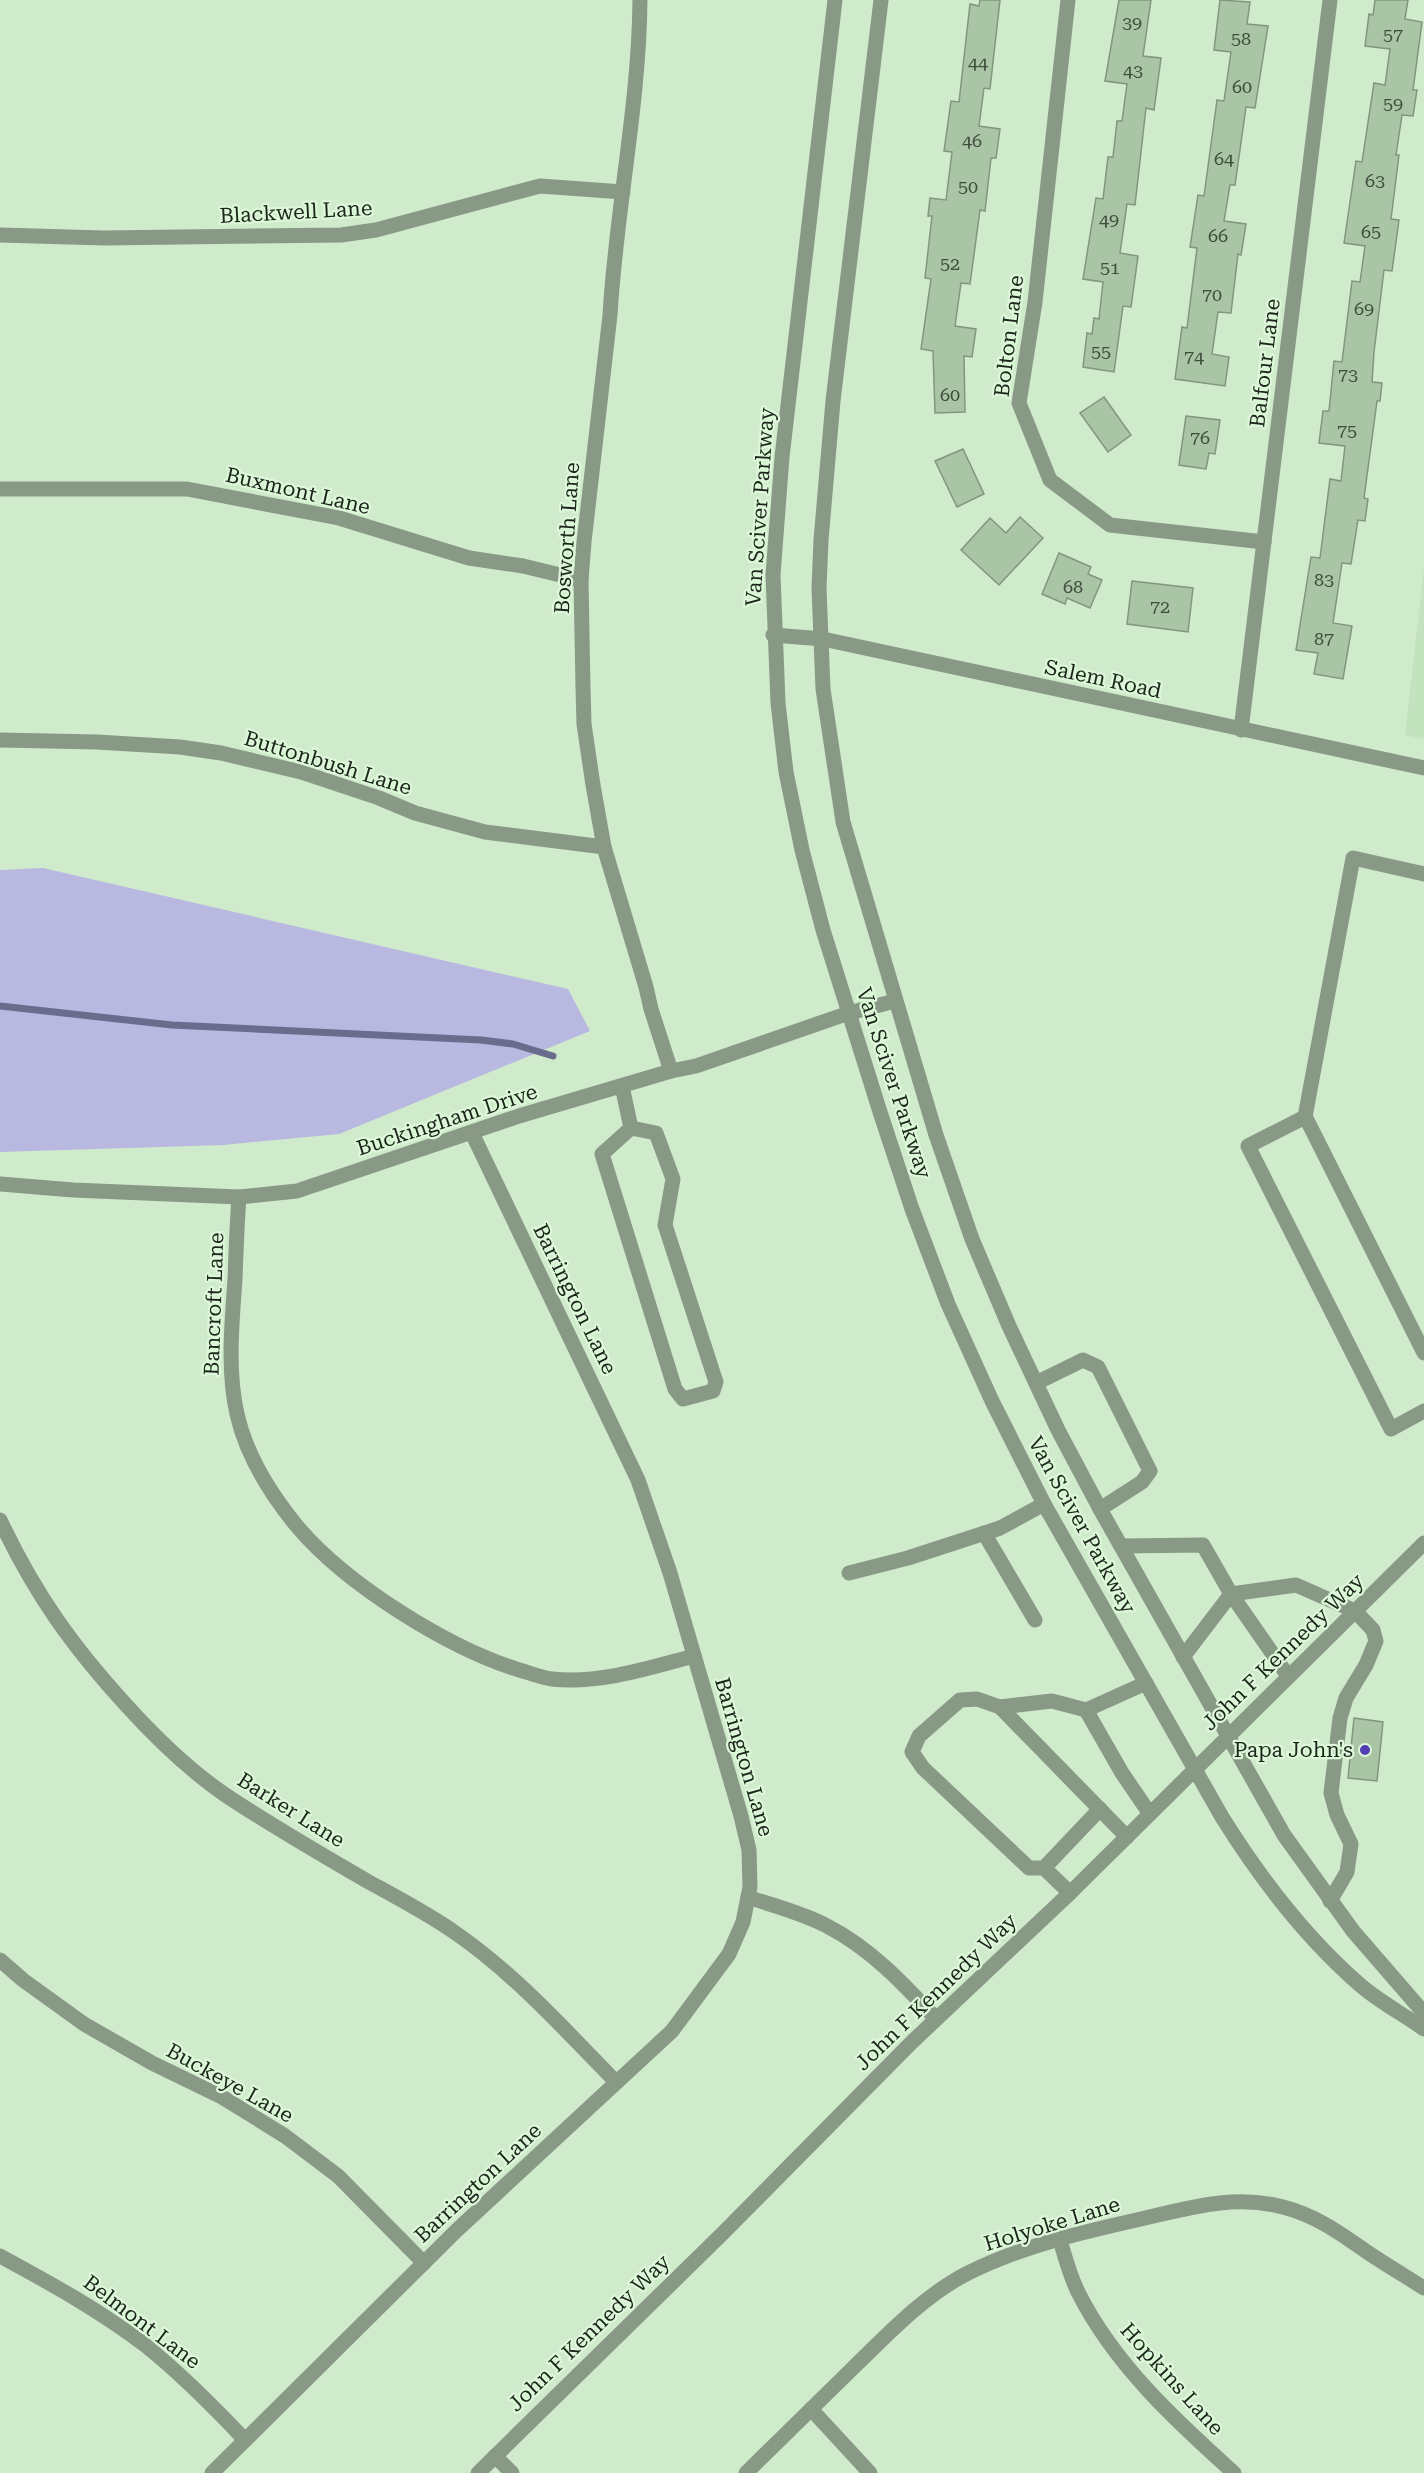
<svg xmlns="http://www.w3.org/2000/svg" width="1424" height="2473" viewBox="0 0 1424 2473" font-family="'Roboto Serif',serif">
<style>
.built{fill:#c3e2be}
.green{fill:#b8b8e0}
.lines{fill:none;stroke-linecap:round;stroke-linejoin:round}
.stream{stroke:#696c8c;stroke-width:7}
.building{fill:#aac4a6;stroke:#7f987b;stroke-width:1.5}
.minor{stroke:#889985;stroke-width:15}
.poi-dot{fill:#523db4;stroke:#ddf8d9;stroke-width:2}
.labels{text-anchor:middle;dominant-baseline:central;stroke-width:4.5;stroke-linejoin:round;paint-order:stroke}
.number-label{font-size:18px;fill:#3f4d3d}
.street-label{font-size:21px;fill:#1b251a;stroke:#ddf8d9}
.poi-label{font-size:21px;fill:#1b251a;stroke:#ddf8d9;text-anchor:end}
</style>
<rect width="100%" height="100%" fill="#d0eacc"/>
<polygon class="built" points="1424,568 1424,739 1405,735"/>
<polygon class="green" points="43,868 568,989 590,1031 339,1134 223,1145 0,1152 0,870"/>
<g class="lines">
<polyline class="stream" points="0,1006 172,1025 481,1040 513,1044 553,1056"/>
</g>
<g class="building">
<polygon points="980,0 1000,0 990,89 984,88 979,126 1000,129 996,158 991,158 985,211 980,210 970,284 961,283 955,326 976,329 972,357 964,356 965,412 935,413 933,351 921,349 931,279 925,278 932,216 928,216 930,198 946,200 952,152 944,151 951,101 959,102 970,4 979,6"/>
<polygon points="1119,0 1151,0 1143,56 1161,58 1154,110 1146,108 1135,205 1127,204 1120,253 1138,256 1131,307 1123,306 1114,372 1083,367 1087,333 1092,334 1094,318 1099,319 1103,282 1083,279 1096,198 1103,199 1108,157 1113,157 1117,121 1122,121 1127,84 1105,81"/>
<polygon points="1220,0 1250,2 1247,24 1268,26 1255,108 1246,107 1235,185 1230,185 1224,221 1246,224 1241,255 1238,254 1231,313 1218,312 1212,354 1229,357 1225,386 1175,379 1182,327 1187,328 1197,248 1190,247 1198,195 1204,196 1217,100 1224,101 1231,52 1214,50"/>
<polygon points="1375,0 1408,0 1405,19 1422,22 1413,90 1417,90 1413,116 1402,115 1396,155 1399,155 1391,219 1399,220 1392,271 1384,270 1374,352 1372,382 1382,383 1380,401 1377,401 1364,498 1368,499 1365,521 1358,520 1351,564 1342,563 1333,623 1352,626 1343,679 1314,674 1318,653 1296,650 1311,557 1320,558 1330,479 1341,481 1345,446 1319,443 1323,411 1329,411 1334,361 1342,362 1352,281 1360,282 1365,246 1344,243 1356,161 1362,162 1374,83 1385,85 1390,49 1365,46 1369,14 1373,15"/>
<polygon points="1104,397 1131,435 1108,452 1080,413"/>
<polygon points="1186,416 1220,420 1215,454 1209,453 1206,469 1179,465"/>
<polygon points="963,449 984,494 957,507 935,461"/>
<polygon points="1020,517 1043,538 999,585 961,550 990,518 1006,533"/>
<polygon points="1059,553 1091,567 1088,574 1102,580 1090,608 1067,598 1065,604 1042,594"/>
<polygon points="1132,581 1193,588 1188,632 1127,624"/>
<polygon points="1354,1718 1383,1722 1377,1781 1348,1778"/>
</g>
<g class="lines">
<g class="minor">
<path d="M640,0C639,106 616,210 610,315L584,542L581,580L583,688L584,724L593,785L604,847L646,987L651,1009L671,1071"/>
<path d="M835,0L782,457L773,575L778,703L786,772L802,850L823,930L880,1112L912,1209L948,1304L992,1401L1044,1504L1222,1817C1260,1878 1304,1936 1359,1984C1378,2001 1403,2014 1424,2029"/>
<polyline points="881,0 833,401 821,540 819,588 823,689 843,822 936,1135 972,1239 1009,1326 1058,1430 1100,1509 1284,1835 1353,1931 1424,2013"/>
<polyline points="1068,0 1035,302 1019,403 1050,480 1110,525 1264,542"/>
<polyline points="0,235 104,238 341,235 376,230 540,186 623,192"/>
<polyline points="0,489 187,489 339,518 469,558 523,566 581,580"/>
<polyline points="773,635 823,639 1424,768"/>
<polyline points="1241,730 1330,0"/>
<polyline points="0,740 97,742 180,747 221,753 301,772 379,798 415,813 485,832 604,847"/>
<polyline points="1424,874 1353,858 1305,1117 1248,1146 1391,1429 1424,1411"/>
<polyline points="622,1086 631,1128 602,1154 675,1389 683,1399 713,1391 716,1382 665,1225 673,1179 656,1133 631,1128"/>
<polyline points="1305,1116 1424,1353"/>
<polyline points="0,1184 73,1190 239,1197 297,1191 519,1116 671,1071 696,1066 849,1013 895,1001"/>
<path d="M239,1197C237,1224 236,1251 235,1279C232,1323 227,1369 237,1414C246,1454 270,1493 296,1525C346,1585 452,1651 526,1672C535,1675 544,1678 552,1679C600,1684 649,1668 694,1656"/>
<polyline points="1036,1383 1083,1360 1098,1367 1150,1471 1142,1482 1100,1509"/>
<path d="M0,1520C35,1594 72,1646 127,1706C156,1738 188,1769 224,1794C270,1825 319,1853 367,1881C398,1898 429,1914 457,1934C517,1976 565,2030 616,2082"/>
<polyline points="984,1533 1035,1620"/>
<polyline points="1121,1546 1203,1545 1231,1594 1288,1676"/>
<polyline points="849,1573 908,1558 1000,1528 1044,1504"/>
<polyline points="1183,1657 1231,1594 1296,1585 1355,1611 1373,1630 1376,1641 1366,1665 1346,1698 1340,1718 1331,1793 1337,1815 1351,1844 1347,1872 1330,1901"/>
<polyline points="1000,1707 977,1699 960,1700 919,1736 912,1752 923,1768 1029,1868 1044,1868"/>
<polyline points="1086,1710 1122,1773 1150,1814"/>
<polyline points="1127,1837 1000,1707 1052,1701 1086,1710 1146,1683"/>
<polyline points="1070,1893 1044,1868 1100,1809"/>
<path d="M748,1897C774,1906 803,1913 827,1926C870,1948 904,1984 936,2019"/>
<polyline points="0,1960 23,1980 84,2024 152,2063 222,2097 285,2136 338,2176 424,2263"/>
<path d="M1060,2240C1065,2257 1070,2276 1078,2292C1114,2364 1175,2420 1234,2473"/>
<path d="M0,2256C50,2283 99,2310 145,2345C181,2374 213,2406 245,2440"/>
<polyline points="811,2409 870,2473"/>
<polyline points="495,2456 512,2473"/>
<polyline points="212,2473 456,2231 672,2031 729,1954 743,1922 750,1887 749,1850 741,1816 670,1573 638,1480 472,1133"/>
<polyline points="478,2473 722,2234 912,2042 1070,1893 1424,1543"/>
<path d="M746,2473C783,2437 819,2401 856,2365C890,2332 925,2295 968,2273C1022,2246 1083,2232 1141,2219C1189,2208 1234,2194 1283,2207C1315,2215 1340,2233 1367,2252C1385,2264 1405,2276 1424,2288"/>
</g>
</g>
<circle class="poi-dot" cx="1365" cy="1750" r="6"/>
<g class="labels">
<g class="number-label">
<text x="1132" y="22">39</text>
<text x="1393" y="34">57</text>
<text x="1241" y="38">58</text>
<text x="978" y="62">44</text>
<text x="1133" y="70">43</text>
<text x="1242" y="86">60</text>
<text x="1393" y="103">59</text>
<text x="972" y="140">46</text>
<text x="1224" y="158">64</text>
<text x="1375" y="180">63</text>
<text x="968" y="186">50</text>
<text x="1109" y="219">49</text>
<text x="1371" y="231">65</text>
<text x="1218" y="235">66</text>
<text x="950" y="263">52</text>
<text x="1110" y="267">51</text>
<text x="1212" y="294">70</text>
<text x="1364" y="308">69</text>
<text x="1101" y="351">55</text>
<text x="1194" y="356">74</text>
<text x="1348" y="374">73</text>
<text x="950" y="394">60</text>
<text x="1347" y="430">75</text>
<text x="1200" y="437">76</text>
<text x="1324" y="579">83</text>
<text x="1073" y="586">68</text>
<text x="1160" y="606">72</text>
<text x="1324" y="638">87</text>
</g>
<g class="street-label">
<text transform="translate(296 212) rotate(-3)">Blackwell Lane</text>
<text transform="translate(1009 336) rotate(-83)">Bolton Lane</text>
<text transform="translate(1265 363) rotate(-83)">Balfour Lane</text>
<text transform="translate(298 491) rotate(13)">Buxmont Lane</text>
<text transform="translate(760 507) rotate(-86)">Van Sciver Parkway</text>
<text transform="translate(567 538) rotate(-86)">Bosworth Lane</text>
<text transform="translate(1103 679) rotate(12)">Salem Road</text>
<text transform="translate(328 763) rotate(17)">Buttonbush Lane</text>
<text transform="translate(894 1083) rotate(72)">Van Sciver Parkway</text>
<text transform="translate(447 1120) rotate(-18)">Buckingham Drive</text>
<text transform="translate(575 1299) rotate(64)">Barrington Lane</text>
<text transform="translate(214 1304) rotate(-88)">Bancroft Lane</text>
<text transform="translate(1082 1525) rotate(61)">Van Sciver Parkway</text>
<text transform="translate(1283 1652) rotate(-44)">John F Kennedy Way</text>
<text transform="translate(744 1757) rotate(74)">Barrington Lane</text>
<text transform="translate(291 1810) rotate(32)">Barker Lane</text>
<text transform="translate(936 1992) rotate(-44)">John F Kennedy Way</text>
<text transform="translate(230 2083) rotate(29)">Buckeye Lane</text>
<text transform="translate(478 2183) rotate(-43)">Barrington Lane</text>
<text transform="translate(1052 2224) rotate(-17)">Holyoke Lane</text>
<text transform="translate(142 2322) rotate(37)">Belmont Lane</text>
<text transform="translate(589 2333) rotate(-44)">John F Kennedy Way</text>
<text transform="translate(1172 2379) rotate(48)">Hopkins Lane</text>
</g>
<g class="poi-label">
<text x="1353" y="1750">Papa John's</text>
</g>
</g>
</svg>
